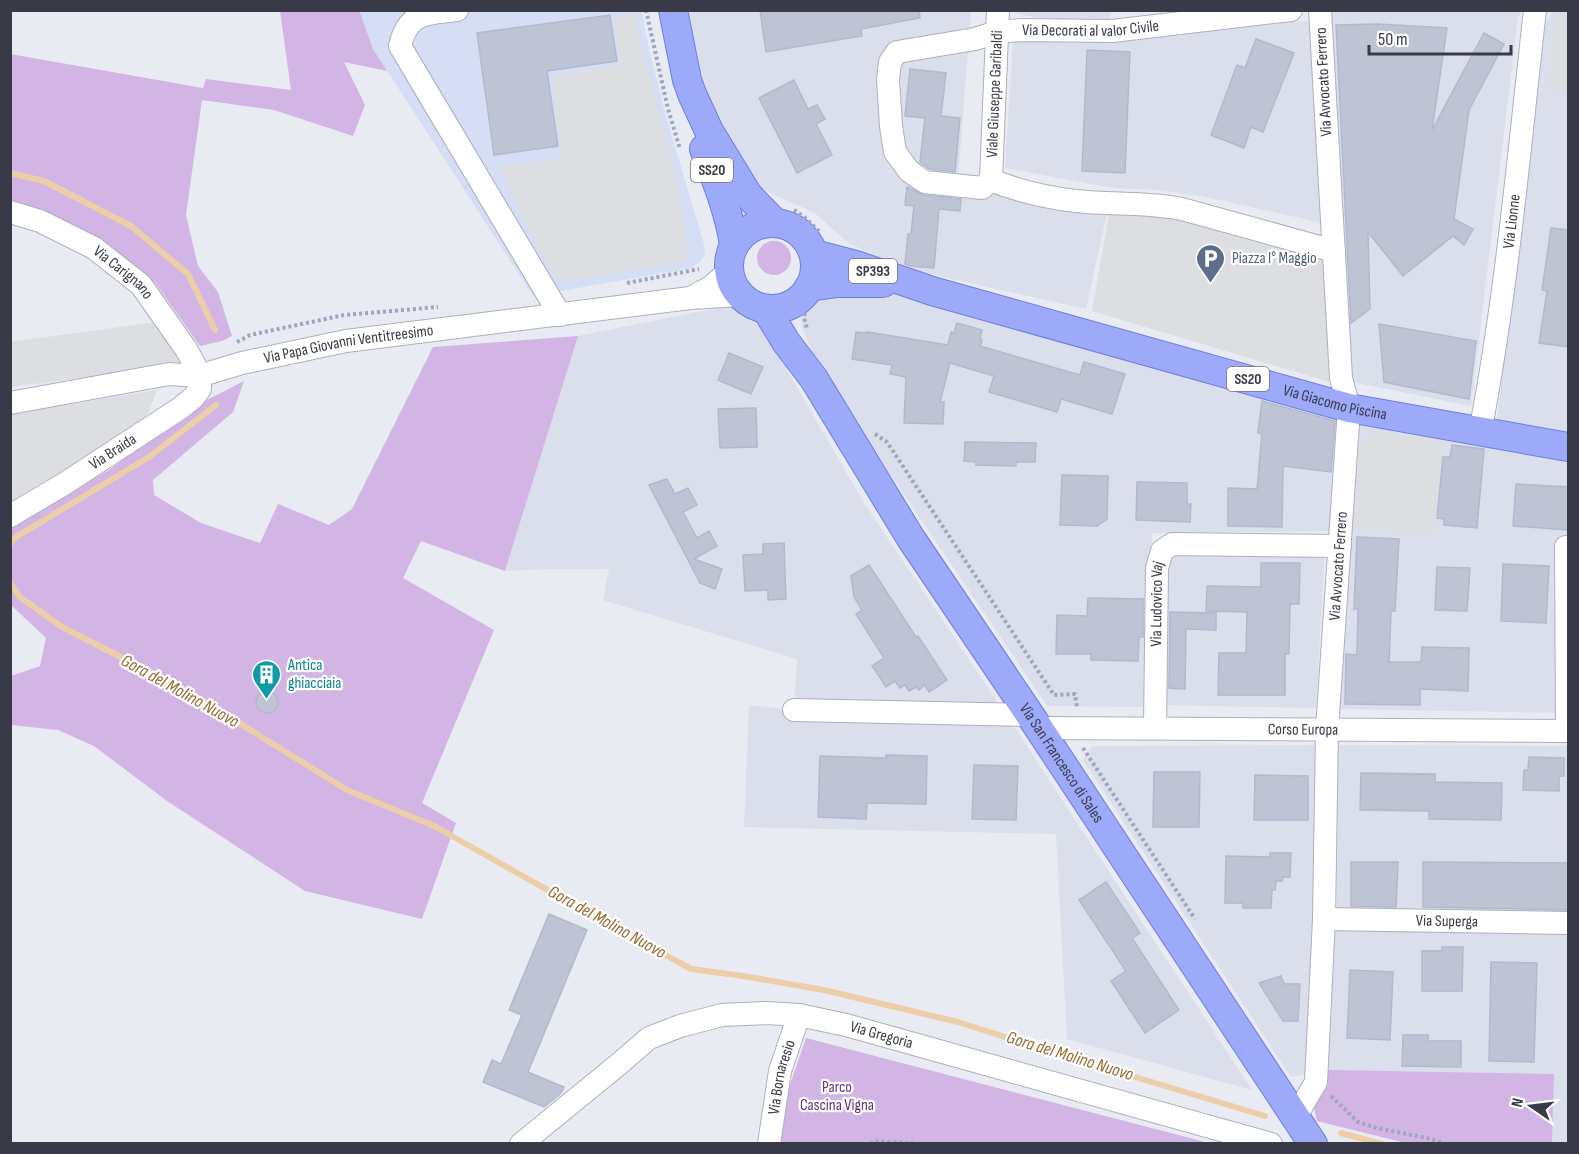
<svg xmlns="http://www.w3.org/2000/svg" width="1579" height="1154" viewBox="0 0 1579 1154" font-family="'Sofia Sans Condensed',sans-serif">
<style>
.residential{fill:#dbdeeb}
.commercial{fill:#d5def4}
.green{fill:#d2b4e5}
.parking{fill:#dddee2}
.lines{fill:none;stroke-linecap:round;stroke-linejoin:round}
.stream{stroke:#eccfa9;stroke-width:6}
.building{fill:#bfc4d4;stroke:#b2b9cf;stroke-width:1.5}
.minor-casing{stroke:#acafbf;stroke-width:24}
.major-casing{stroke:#6d7edd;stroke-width:30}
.path{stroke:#9ea5bf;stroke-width:4;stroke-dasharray:3 3;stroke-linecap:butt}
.minor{stroke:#fff;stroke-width:22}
.major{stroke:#9da9f9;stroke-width:28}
.labels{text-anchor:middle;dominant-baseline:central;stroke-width:4.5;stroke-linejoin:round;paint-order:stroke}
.shield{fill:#fff;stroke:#74767e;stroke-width:1.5}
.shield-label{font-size:15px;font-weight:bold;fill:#383b47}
.street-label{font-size:16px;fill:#383b47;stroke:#fff}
.service-label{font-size:16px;fill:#4e5e75;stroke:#fff;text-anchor:start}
.culture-label{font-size:16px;fill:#0d838f;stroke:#fff;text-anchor:start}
.park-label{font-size:16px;fill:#652e76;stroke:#fff}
.water-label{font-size:18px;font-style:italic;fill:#966a30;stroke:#fff}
</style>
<rect width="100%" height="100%" fill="#e9ebf3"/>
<g class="residential">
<polygon points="687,11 971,11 958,179 1108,208 1086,309 907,269 848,243 815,213 736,178 698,68"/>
<polygon points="1008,11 1111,11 1110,21 1037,18"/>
<polygon points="1328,11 1522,11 1518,17 1471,406 1352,382"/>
<polygon points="1553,11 1568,11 1568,432 1497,419 1546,23"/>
<polygon points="1315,20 1322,223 1202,196 1159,190 1113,188 1005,168 1013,40 1190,32"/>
<polygon points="841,287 919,295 1341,412 1332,531 1152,533 1146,707 1047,706 820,370 802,328 800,311 807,298"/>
<polygon points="737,306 758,320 864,503 1019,734 1252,1090 1067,1039 1056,834 744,827 749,705 794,710 797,659 603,600 609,569 549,569 505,571 578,336 702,311"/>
<polygon points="1357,420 1568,454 1568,713 1338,709"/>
<polygon points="1325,548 1316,708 1165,705 1169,554"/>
<polygon points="1319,745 1308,1073 1291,1077 1083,760 1092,746"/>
<polygon points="1338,745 1568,746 1568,913 1337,912"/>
<polygon points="1333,926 1568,931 1568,1143 1406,1143 1317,1121"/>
</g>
<polygon class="commercial" points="374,10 642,11 646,36 665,113 704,244 705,255 701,261 691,268 533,296 373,49 359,13"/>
<g class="green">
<polygon points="359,10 373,49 387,71 344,62 365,105 353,136 274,110 202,100 186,215 198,266 218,292 232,336 222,341 200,346 155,283 79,227 11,205 10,54 203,88 206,79 291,90 280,11"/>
<circle cx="774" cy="258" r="17"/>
<polygon points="578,336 505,571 421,541 403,578 494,630 422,803 456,823 422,919 305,891 167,801 94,746 58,730 11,725 11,676 40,666 46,638 11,605 10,527 109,470 203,402 244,381 233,412 153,480 154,495 201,523 260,543 278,504 329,525 352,509 433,347"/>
<polygon points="806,1038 1209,1143 778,1144 782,1108"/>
<polygon points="1327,1070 1554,1074 1552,1143 1406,1143 1317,1121 1311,1094"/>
</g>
<g class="parking">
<polygon points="635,12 639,38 676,173 687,243 685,262 560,282 534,242 500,167 561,158 552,75 620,65 614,17"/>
<polygon points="1557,12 1568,14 1568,93 1548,89"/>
<polygon points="1109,213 1182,216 1325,257 1329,382 1092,311"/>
<polygon points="157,322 186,364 11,387 10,342"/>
<polygon points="157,390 147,416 66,469 11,502 11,414"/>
<polygon points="1370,433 1443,439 1434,534 1354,527 1357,449"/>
</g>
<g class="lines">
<g class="stream">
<polyline points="10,173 44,181 131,226 188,274 215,330"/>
<polyline points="10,544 16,537 149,457 216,405"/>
<polyline points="10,583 20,597 62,627 189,692 347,790 434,826 585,911 691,969 743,976 824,990 958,1022 1065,1056 1265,1116"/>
<polyline points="1341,1133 1382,1144"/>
</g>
</g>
<g class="building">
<polygon points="760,10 919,10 920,18 861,29 862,36 766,52"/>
<polygon points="610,15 617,61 547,71 558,146 494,155 477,33"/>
<polygon points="1377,24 1447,28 1432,130 1484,33 1504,44 1469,110 1454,219 1473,229 1464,245 1453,236 1403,276 1368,232 1370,309 1351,323 1336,25"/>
<polygon points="1256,39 1294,53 1263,132 1251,127 1244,148 1211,135 1237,65 1245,68"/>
<polygon points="1087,50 1130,52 1125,173 1082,171"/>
<polygon points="910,69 946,73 941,116 960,118 955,172 930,169 920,162 925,118 905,116"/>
<polygon points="794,80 808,109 817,105 825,119 816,124 832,155 797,173 759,98"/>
<polygon points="907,187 923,195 961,199 960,211 939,209 934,268 910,266 905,264 908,234 911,234 914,206 905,205"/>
<polygon points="1551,228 1569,230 1569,347 1539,343 1547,291 1542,290"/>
<polygon points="957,323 982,330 980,339 982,340 980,346 1080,375 1084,362 1125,374 1112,414 1061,399 1057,412 989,392 994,376 950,363 940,402 944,402 943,424 904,423 906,377 890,374 892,365 852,359 856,332 867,333 867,332 948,345 951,332 954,333"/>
<polygon points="1379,324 1476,341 1469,399 1384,382"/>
<polygon points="729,353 763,367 751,394 718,380"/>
<polygon points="1262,401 1335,421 1331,472 1283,466 1282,527 1228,526 1228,488 1257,489 1262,434 1258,433"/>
<polygon points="756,408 757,447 720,448 718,409"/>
<polygon points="965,442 1036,443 1035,462 1016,462 1016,466 976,465 976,462 964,461"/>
<polygon points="1452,445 1484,449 1477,528 1444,525 1444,519 1437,518 1443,457 1450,457"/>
<polygon points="1062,475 1108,476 1107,519 1097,526 1060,525"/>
<polygon points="667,479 675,494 688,488 697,505 683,512 697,538 709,531 717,546 694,559 722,569 715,589 700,583 649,485"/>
<polygon points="1137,482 1187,483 1187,504 1191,504 1190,522 1136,520"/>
<polygon points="1516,484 1569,487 1569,530 1513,526"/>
<polygon points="1357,537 1399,539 1395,611 1391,611 1389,662 1421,662 1422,647 1469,648 1468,691 1420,689 1420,705 1345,704 1346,654 1357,655 1358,609 1354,609"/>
<polygon points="784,543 786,599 768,600 768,590 745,591 743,555 763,554 763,544"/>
<polygon points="1261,563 1300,563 1299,604 1290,604 1289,654 1285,654 1285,695 1218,695 1219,653 1246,653 1247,612 1206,611 1207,586 1261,587"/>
<polygon points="1503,564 1549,566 1546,623 1501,621"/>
<polygon points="869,565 916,637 918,636 947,680 929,692 925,685 919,690 916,687 909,691 905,685 900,688 895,681 886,687 872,666 884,658 856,614 862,610 854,597 851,576"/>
<polygon points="1437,567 1470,568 1467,611 1435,610"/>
<polygon points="1088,598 1143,599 1143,637 1139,637 1138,661 1091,660 1091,654 1056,654 1057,615 1087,616"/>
<polygon points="1170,612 1216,613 1216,630 1186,629 1185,689 1169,688"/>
<circle cx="267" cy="702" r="11"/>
<polygon points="886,755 927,756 926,804 867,803 866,819 818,817 820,756 886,758"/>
<polygon points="1529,757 1564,758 1564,776 1559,776 1559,791 1523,790 1524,770 1528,770"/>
<polygon points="974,765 1018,766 1016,820 972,819"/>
<polygon points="1154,772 1200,772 1199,827 1153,827"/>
<polygon points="1361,773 1435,774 1435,782 1502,783 1501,820 1429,819 1429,811 1360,810"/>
<polygon points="1255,775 1308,776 1308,820 1254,820"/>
<polygon points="1270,853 1291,853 1290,877 1283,877 1282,881 1276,881 1275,890 1272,890 1271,908 1243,908 1243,903 1225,903 1226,856 1270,857"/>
<polygon points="1351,862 1398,862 1396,907 1351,906"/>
<polygon points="1423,862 1569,863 1569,910 1423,907"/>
<polygon points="1106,882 1140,933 1132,938 1179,1010 1145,1033 1111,981 1126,971 1079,900"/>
<polygon points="549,914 587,930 528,1072 564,1087 560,1094 544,1107 483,1082 492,1060 501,1064 522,1015 509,1010"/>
<polygon points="1442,947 1463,947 1462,991 1422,991 1422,951 1442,951"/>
<polygon points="1491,962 1537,963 1534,1062 1489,1061"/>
<polygon points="1350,970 1393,972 1390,1040 1347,1038"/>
<polygon points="1281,976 1284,984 1300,984 1298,1021 1283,1021 1259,983"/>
<polygon points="1403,1035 1428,1035 1428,1041 1461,1041 1461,1067 1402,1066"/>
</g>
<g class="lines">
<defs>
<g id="minor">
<path d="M457,10C427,14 408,11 400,46L560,315"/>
<path id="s1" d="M991,180L982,188L925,182L909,171L895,152L891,126L888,80L890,62L897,52L975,39L997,32L1022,30L1112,31L1291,10"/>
<path d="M991,180C1016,190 1049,198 1076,201C1112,205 1147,202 1182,209L1334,251"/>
<path id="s2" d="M991,180L998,10"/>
<path id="s3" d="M10,212L40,221L94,248L141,285L186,349L197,369L200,381V389L193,398L179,409L64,484L10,516"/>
<polyline points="694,296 711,287 729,271"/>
<path id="s4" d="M10,403L169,374L199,376L242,363L346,341L690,298L740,295"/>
<path id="s5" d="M1480,432C1507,293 1519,151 1535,10"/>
<polyline points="1566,547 1567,731"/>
<polyline points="794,710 1030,715"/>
<path id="s6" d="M1039,728L1568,731"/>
<path id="s7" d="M1155,728L1157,568L1162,551L1172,544L1340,546"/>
<path id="s8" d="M1324,919L1568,923"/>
<path id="s9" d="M1296,1116L1316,1082L1324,919L1327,729L1349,408L1341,378L1320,10"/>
<path id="s10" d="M521,1144L619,1064L649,1038L680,1026L722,1015L767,1013L799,1015L846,1025L1271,1144"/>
<path id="s11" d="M769,1144L780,1071L799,1015"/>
</g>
<g id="major">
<polyline points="673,10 687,80 692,94 709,131 748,195 774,222"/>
<path d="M704,149C716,180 729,211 734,245"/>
<circle cx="772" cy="266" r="43"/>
<path id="s12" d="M814,254L856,265L932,291L1349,408L1568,447"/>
<polyline points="809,287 837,283 883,283"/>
<path id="s13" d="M766,309L786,342L814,379L910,537L1030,715L1313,1144"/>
</g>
</defs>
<use href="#minor" class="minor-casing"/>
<use href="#major" class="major-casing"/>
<g class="path">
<polyline points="646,10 668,109 680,149"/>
<polyline points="794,210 804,217 820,232"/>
<polyline points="627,283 699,269"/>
<polyline points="806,307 804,317 807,329"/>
<polyline points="237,342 250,335 344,315 438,307"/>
<polyline points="875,434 887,442 1054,695 1075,694 1077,708"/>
<polyline points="1083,748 1195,919"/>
<polyline points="1331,1096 1358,1122 1377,1128 1427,1138 1446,1144"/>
<polyline points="871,1144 873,1141 922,1144"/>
</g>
<use href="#minor" class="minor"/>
<use href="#major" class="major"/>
</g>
<defs>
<symbol id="parking-pin" viewBox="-11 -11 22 30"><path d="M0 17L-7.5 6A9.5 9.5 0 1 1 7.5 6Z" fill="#5c6f8a" stroke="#fff"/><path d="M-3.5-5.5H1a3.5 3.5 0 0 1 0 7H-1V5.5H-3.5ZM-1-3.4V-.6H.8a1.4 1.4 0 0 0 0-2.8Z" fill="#fff"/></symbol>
<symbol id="building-pin" viewBox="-11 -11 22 30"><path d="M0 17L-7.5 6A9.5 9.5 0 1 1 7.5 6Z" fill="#0f9aa8" stroke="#fff"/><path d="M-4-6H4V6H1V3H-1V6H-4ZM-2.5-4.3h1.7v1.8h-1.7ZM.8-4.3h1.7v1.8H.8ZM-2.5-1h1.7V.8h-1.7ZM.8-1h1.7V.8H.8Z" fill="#fff"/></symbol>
</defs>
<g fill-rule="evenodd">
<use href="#parking-pin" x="1194" y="242" width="33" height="45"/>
<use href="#building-pin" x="250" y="658" width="33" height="45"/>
</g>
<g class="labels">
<g class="shield">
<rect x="691" y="158" width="42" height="24" rx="4.5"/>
<rect x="849" y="259" width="48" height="24" rx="4.5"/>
<rect x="1227" y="367" width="42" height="24" rx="4.5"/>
</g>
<g class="shield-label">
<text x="712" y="170">SS20</text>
<text x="873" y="271">SP393</text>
<text x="1248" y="379">SS20</text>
</g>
<g class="street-label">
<text stroke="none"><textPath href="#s1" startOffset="411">Via Decorati al valor Civile</textPath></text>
<text transform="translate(1324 82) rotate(-93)">Via Avvocato Ferrero</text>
<text stroke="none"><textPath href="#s2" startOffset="86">Viale Giuseppe Garibaldi</textPath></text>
<text stroke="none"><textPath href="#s5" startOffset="213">Via Lionne</textPath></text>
<text stroke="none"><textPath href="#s3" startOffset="130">Via Carignano</textPath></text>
<text stroke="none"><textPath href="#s4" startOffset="345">Via Papa Giovanni Ventitreesimo</textPath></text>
<text stroke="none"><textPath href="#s12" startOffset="542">Via Giacomo Piscina</textPath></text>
<text transform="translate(113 452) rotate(-33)">Via Braida</text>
<text stroke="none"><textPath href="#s9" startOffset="556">Via Avvocato Ferrero</textPath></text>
<text stroke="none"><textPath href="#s7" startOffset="124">Via Ludovico Vaj</textPath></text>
<text stroke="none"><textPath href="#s6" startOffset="264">Corso Europa</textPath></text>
<text stroke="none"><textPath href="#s13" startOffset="542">Via San Francesco di Sales</textPath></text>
<text stroke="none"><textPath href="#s8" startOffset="123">Via Superga</textPath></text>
<text stroke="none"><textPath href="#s10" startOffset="405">Via Gregoria</textPath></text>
<text stroke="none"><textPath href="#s11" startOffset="68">Via Bornaresio</textPath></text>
</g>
<g class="service-label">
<text x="1232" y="258">Piazza I° Maggio</text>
</g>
<g class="culture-label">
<text x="288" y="665">Antica<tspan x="288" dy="18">ghiacciaia</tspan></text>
</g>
<g class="park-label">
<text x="837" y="1087">Parco<tspan x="837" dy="18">Cascina Vigna</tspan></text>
</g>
<g class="water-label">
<text transform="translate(180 691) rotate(29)">Gora del Molino Nuovo</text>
<text transform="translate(607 922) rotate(29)">Gora del Molino Nuovo</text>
<text transform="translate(1070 1056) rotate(17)">Gora del Molino Nuovo</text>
</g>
</g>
<rect width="1579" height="1154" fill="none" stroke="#383b47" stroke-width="24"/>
<g transform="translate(1531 1106) rotate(284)" stroke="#ffffff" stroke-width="4.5" paint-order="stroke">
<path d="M0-4.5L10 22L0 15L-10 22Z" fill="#383b47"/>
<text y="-9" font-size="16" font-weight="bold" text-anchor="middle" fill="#383b47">N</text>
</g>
<path d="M1369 45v9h142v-9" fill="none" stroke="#383b47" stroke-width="3"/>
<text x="1378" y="45" font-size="18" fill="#383b47" stroke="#ffffff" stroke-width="4.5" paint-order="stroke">50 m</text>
</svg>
